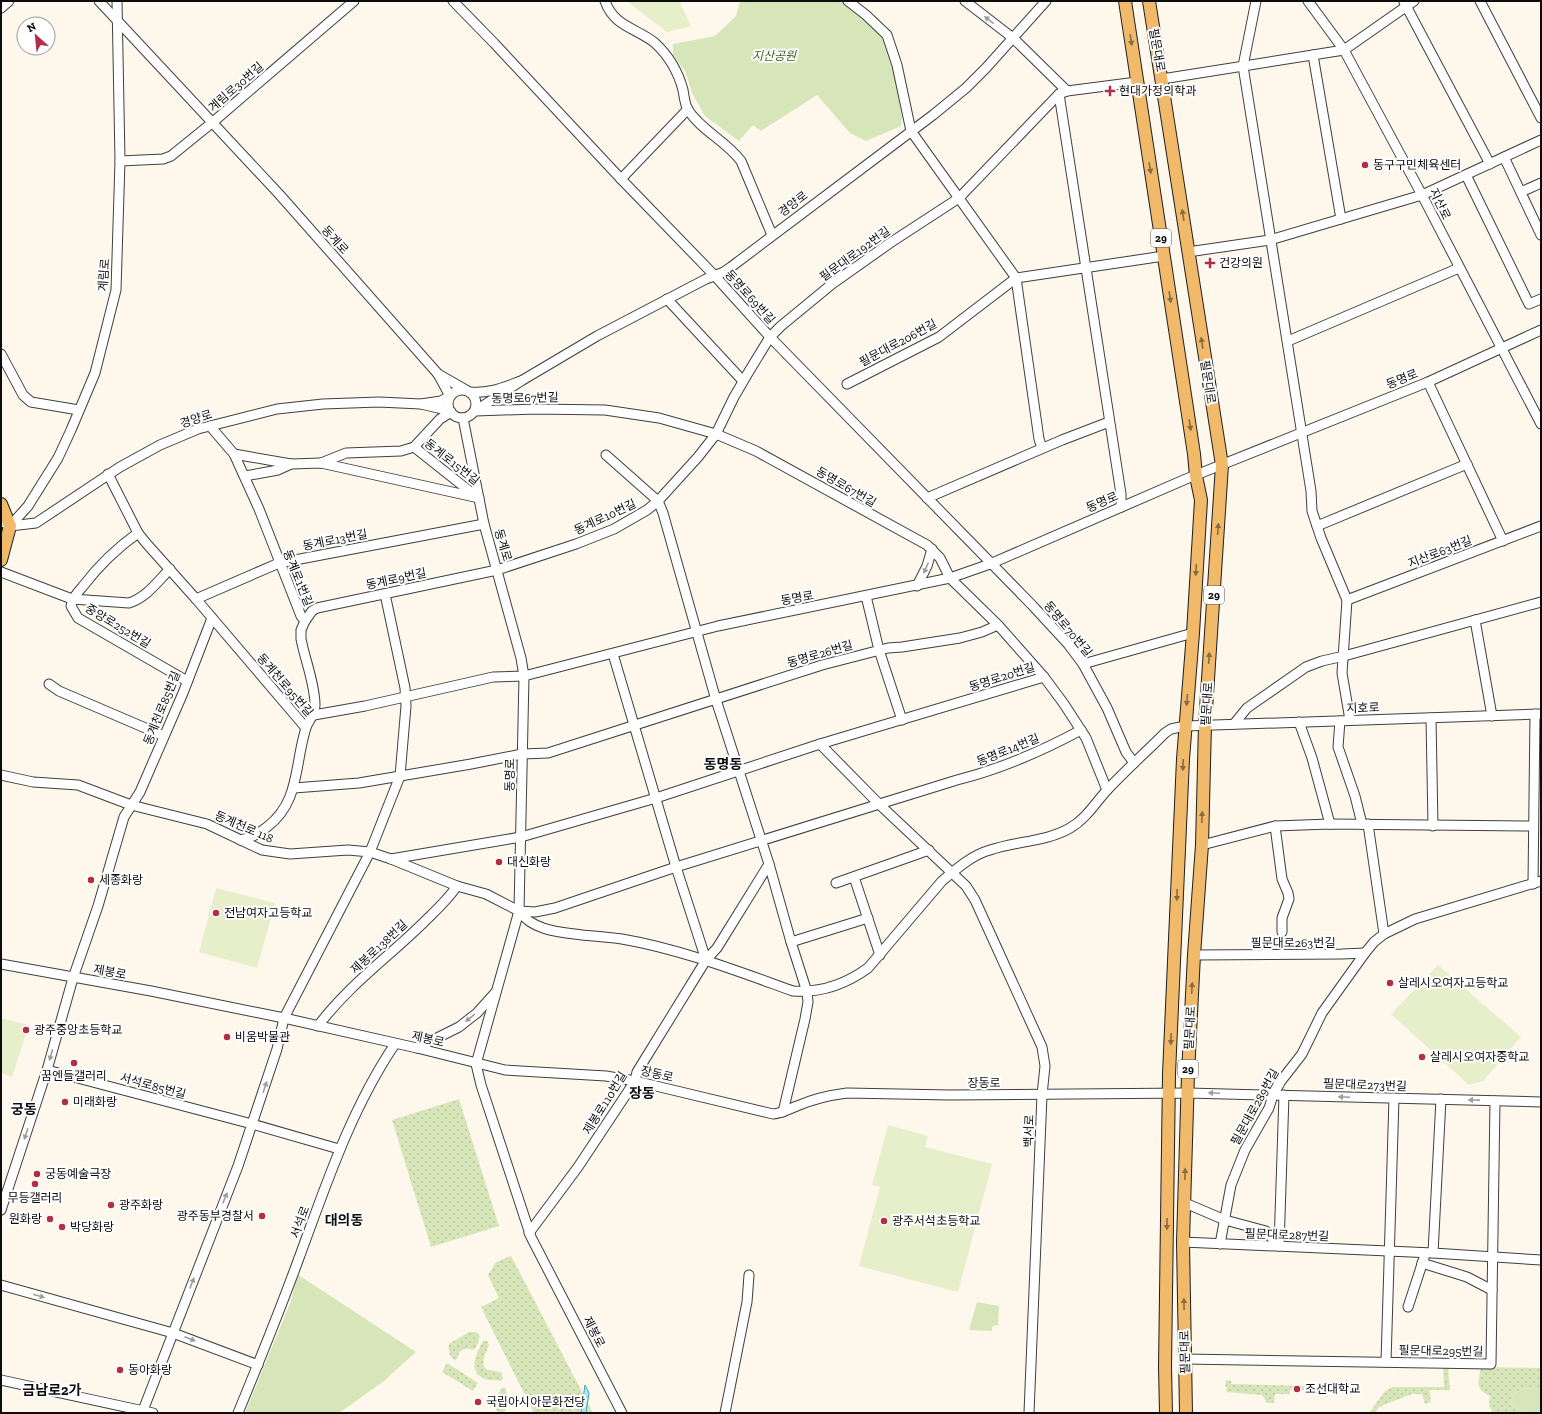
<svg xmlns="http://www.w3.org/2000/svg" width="1542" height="1414" viewBox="0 0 1542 1414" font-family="'Zilla Slab','Noto Sans KR',serif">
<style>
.grass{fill:url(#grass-dots)}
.park{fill:#d7e6b9}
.pitch{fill:#e7eeca}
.water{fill:url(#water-ripples);stroke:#40a5c4}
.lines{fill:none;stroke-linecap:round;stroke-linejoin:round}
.minor-casing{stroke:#3f3f3f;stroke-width:11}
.major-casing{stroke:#1d1d1d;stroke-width:14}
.minor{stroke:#fff;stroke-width:9}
.major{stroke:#f0ba6a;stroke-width:12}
.oneway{fill:#9e9e9e}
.oneway2{fill:#896c40}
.poi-dot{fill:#b32d49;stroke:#fff;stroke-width:1.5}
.labels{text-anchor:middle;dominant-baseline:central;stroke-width:4;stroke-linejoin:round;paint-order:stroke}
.shield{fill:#fff;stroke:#555;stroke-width:1}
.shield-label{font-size:11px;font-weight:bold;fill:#0c0c0c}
.street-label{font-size:12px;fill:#0c0c0c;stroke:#fff}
.park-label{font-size:12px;font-style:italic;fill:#385f21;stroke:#fff}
.poi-label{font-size:12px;fill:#0c0c0c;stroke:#fff;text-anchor:start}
.quarter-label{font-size:14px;font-weight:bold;fill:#0c0c0c;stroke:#fff}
</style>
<defs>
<pattern id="grass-dots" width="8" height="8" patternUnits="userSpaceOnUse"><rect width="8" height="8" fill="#d7e6b9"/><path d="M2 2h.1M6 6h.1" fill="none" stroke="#b7c49e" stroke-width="1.8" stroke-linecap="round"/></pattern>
<pattern id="water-ripples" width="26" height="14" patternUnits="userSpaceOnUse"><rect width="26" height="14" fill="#b4e5f2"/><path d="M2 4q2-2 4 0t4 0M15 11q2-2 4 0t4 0" fill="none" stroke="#9ac3ce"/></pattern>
</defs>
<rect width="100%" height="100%" fill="#fef8ec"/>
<g class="grass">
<polygon points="459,1099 499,1226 431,1247 392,1120"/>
<polygon points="511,1256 593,1413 534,1413 481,1307 499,1298 488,1275 496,1262"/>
<path d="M469,1332H476L480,1336L476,1348L473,1350C465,1347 458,1350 458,1358L455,1360C449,1357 448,1350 449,1344Z"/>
<path d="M483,1341H487L489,1345C486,1352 479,1365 488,1370C491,1371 497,1371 501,1372L503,1379L501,1381C496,1380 490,1381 485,1379C467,1371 476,1354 483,1341Z"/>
<polygon points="447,1363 478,1383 473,1391 442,1372"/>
<polygon points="1443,1367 1448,1367 1450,1390 1429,1390 1431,1402 1425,1404 1422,1394 1412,1394 1379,1407 1375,1413 1369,1413 1385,1391 1392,1387 1444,1387"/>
<path d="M1481,1367L1541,1368V1390L1524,1388L1513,1394L1510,1405L1525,1413H1493L1489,1406L1490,1396C1475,1389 1478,1382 1481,1367Z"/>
<polygon points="1226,1380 1231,1381 1231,1384 1304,1386 1304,1390 1290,1390 1290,1394 1275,1394 1274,1403 1267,1403 1262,1395 1226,1392 1227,1387 1225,1386"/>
<path d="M504,1387L506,1389L507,1406L504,1413C488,1413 496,1393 504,1387Z"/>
</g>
<g class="park">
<path d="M740,1H844C858,13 875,24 885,40C895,56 899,98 902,118L901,126L866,141L850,133L817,95L761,131L753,125L739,141L705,116L692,93L686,73L673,55V44L715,36L736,16Z"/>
<polygon points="297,1274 416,1352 384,1381 339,1413 245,1413 291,1301"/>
<polygon points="977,1302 999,1306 998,1326 996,1325 992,1327 992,1331 969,1330"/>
<polygon points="1524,1388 1541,1390 1541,1413 1525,1413 1510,1405 1513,1394"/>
</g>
<g class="pitch">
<polygon points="628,1 679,1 691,26 667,32 629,3"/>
<polygon points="216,888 275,903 257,968 199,952"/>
<polygon points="1438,965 1521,1037 1483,1081 1469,1085 1391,1014"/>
<polygon points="1,1018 29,1025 12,1077 1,1073"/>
<polygon points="888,1125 928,1136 925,1147 992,1164 958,1292 859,1266 880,1187 872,1185"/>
</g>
<polygon class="water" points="585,1385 589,1393 586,1413 581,1413"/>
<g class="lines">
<defs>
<g id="minor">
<polyline points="99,1 279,194 438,374 450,396 441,401 421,404 438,408 451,412"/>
<polyline points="453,1 494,43 621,179 714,275 770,337 1032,605 1068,644 1083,664 1107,708 1126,752 1134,763"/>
<path d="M605,1C614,27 637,28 655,43C669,56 678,71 683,90C684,96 685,105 688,110C702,131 726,141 741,161L772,235"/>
<polyline points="848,1 866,15 887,35 897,65 911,131 1016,278 1039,439 1042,448"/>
<polyline points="965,1 1013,38 1067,91"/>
<polyline points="1256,1 1243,66 1311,491 1312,511 1321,538 1347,600 1342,673 1350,720"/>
<polyline points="1308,1 1344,50 1422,195 1541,424"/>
<polyline points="1480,1 1541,118"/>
<polyline points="1404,2 1490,164"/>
<polyline points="1,8 9,1"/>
<polyline points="1313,55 1341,219"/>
<polyline points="1162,79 1344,50 1414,1"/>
<polyline points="1059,94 1121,494 1121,507"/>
<polyline points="1504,157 1541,235"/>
<polyline points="120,161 163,159 171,156 213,122 354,1"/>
<polyline points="1466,175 1529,304 1541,299"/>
<polyline points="621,179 688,109"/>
<polyline points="1521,192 1541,183"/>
<polyline points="1188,252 1270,240 1422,195 1541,140"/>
<polyline points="667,299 743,381"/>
<polyline points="1288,341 1459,268"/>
<polyline points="1,354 23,395 31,402 79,410"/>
<polyline points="438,374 466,390"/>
<polyline points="521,381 597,336 706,279 724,272 731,267 933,115 966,88 986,68 1046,1"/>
<polyline points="1428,382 1503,541"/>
<polyline points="847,384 939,337 1016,278 1164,256"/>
<circle cx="462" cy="404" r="14"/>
<path d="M470,392C489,394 504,387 521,381L475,411"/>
<polyline points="475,411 536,409 605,410 659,418 716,434 756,451 927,545 940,558 950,578 998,625 1044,677 1064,704 1086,738 1107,790"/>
<polyline points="463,418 484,524 521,658 524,676 519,911 476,1064 481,1085 531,1237 622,1413"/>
<polyline points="210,426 234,454 291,464"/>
<polyline points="414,447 477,497"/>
<polyline points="414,447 440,419 451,412"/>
<path d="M234,454L259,509L301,616L305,621L301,630V639C305,660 315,684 315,705C315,714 310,719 306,727C305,731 304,735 303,739C295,772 297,804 267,827C257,834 254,837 240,840"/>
<polyline points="606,455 658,501 663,513 716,700 769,864 791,942 807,992 808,1002 805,1019 783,1112"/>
<polyline points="321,463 346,453 401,451 414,447"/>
<polyline points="108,474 138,533 146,543 196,599 306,728"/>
<polyline points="245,476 278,470 291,464 321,463 479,498"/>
<polyline points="927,498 1062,440 1109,422"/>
<polyline points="1,521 10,526 36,523 120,467 160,445 198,429 277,409 323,404 379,402 421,404"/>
<polyline points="10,526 28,506 58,458 71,430 95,373 116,290 120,161 117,1"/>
<polyline points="1317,526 1467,464"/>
<path d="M138,533C117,548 100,564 84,585C78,592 73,597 71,606L78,618L187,681"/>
<path d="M1,572L72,599L129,603C147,597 157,582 170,569"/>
<polyline points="917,586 927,566 932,549"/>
<polyline points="866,596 879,650 902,720"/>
<polyline points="196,599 279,563 484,524"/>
<polyline points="1347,600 1541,526"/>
<polyline points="1475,620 1492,716"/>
<polyline points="305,621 312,611 317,608 497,570 576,544 614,529 647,510 658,501 698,457 716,434 734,397 748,373 770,337 781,326 832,284 890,243 959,198 1059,94 1067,91 1137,82"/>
<polyline points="613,654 676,867 706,960"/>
<polyline points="1083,664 1193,633"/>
<polyline points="49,684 59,691 164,736"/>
<polyline points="314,715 365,706 493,677 524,676 718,626 950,578 990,564 1186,479 1428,382 1541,330"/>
<polyline points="1431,718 1433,826"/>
<polyline points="1340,721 1338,747 1355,796 1362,824"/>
<polyline points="1299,722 1312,758 1330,824"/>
<polyline points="1234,724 1247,708 1306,667 1322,661 1344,656 1541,602"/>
<polyline points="820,744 880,805 966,886 975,900 1042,1047 1045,1066 1042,1095 1029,1413"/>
<path d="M1,775L33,782L78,785L131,805L207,824L262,850L290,854L348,850L370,852L391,859L457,886L486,894L519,911L535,912L555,908L676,867L957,780C1001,769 1042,751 1081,730"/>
<polyline points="294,788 359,783 471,764 522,754 548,753 822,665 888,648 902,647 960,638 982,632 998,625"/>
<polyline points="1368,824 1384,934"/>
<polyline points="1275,826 1282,879 1288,893 1289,899 1282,918 1282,932"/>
<polyline points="1202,845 1275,826 1330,824 1533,826"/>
<polyline points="391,859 521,837 656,798 820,744 1044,677"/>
<polyline points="854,877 880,955"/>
<polyline points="836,883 929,850"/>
<polyline points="1533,884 1535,714"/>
<path d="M519,911C533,931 560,932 582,935C595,936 609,937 622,939C680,949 737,971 793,991C820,993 846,984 868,968L942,881C956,869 972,855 990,850C1016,841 1046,842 1070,828C1086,819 1096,802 1108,789C1126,770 1146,752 1165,733L1171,729L1185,726L1541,714"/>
<polyline points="791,942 868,918"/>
<polyline points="1194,955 1342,954 1365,953"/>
<path d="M1,964L151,991L284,1018L417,1048L505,1070L606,1076L635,1081L773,1114C782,1113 789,1109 797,1106C813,1099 831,1095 847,1093L950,1095L1188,1093L1541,1102"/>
<path d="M318,1026C347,987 387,958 421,925C434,912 447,901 457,886"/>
<polyline points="417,1048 459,1027 477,1013 495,993"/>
<polyline points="47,1070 252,1124 339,1149"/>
<polyline points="1185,1203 1225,1220 1266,1231 1279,1246"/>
<polyline points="1,1210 47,1070 73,978 98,906 124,817 140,792 183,693 212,618"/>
<polyline points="529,1233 578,1167 635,1081 637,1072 706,960 717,948 769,864"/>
<polyline points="1183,1242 1433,1253 1541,1260"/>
<polyline points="1220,1244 1231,1185 1245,1150 1269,1108 1273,1095 1281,1081 1302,1054 1322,1013 1365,953 1374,942 1384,934 1415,919 1541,881"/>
<polyline points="1279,1246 1284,1095"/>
<polyline points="1433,1253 1441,1099"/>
<polyline points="1422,1263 1467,1277 1492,1290"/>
<polyline points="1,1285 173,1333 258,1365"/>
<polyline points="1408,1307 1424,1258"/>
<polyline points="1185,1359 1491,1364 1495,1101"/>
<polyline points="1386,1362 1394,1098"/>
<polyline points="1,1380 153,1413"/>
<polyline points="142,1413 238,1166 277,1049 284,1018 370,852 400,776 406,706 405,688 385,594"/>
<path d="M238,1413C259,1362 280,1310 299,1258C326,1185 351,1109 395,1044"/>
<polyline points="725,1413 747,1302 749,1275"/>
</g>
<g id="major">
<polyline points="1125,1 1194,454 1196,476 1201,500 1193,633 1183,759 1169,1074 1165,1367 1166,1413"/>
<polyline points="1149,1 1222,465 1205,725 1202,845 1194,955 1188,1074 1183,1242 1186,1413"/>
<polyline points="1,504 10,526 1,560"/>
</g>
</defs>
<use href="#minor" class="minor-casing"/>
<use href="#major" class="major-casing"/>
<use href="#minor" class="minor"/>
<use href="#major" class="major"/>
</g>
<defs><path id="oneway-solid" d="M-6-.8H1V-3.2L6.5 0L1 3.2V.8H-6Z"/></defs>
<g class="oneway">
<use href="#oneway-solid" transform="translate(989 20) rotate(-142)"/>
<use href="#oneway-solid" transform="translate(926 568) rotate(113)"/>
<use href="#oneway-solid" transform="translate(470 1018) rotate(141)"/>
<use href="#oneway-solid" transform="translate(51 1055) rotate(106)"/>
<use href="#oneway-solid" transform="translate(265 1087) rotate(-71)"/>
<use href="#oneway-solid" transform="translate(1214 1093) rotate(-178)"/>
<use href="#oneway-solid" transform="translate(1344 1097) rotate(-178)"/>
<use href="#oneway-solid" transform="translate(1474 1100) rotate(-179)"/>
<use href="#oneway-solid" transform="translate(26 1134) rotate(108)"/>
<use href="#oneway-solid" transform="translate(225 1198) rotate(-68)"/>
<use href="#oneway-solid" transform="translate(192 1283) rotate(-69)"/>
<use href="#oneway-solid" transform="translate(39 1296) rotate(16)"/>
<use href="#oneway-solid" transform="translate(190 1339) rotate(21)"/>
</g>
<g class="oneway2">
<use href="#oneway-solid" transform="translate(1131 40) rotate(81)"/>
<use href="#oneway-solid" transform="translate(1150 168) rotate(81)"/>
<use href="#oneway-solid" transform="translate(1183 215) rotate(-99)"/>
<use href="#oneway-solid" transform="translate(1170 297) rotate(81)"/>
<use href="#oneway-solid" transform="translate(1202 343) rotate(-99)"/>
<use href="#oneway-solid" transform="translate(1190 425) rotate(81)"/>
<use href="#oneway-solid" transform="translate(1218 529) rotate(-86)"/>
<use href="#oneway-solid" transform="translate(1196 570) rotate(93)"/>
<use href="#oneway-solid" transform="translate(1209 658) rotate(-86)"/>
<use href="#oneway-solid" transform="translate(1187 700) rotate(95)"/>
<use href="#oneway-solid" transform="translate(1183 765) rotate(93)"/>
<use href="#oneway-solid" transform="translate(1202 817) rotate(-88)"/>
<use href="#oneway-solid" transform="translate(1177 895) rotate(92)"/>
<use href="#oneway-solid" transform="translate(1192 988) rotate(-87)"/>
<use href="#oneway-solid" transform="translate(1171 1039) rotate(92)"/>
<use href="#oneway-solid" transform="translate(1185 1174) rotate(-89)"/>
<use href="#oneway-solid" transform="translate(1167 1224) rotate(91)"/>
<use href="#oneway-solid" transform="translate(1184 1304) rotate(-91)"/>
</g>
<g class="poi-dot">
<path d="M1108 85h4v4h4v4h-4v4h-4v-4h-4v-4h4z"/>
<circle cx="1365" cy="165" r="4"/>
<path d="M1208 257h4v4h4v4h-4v4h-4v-4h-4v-4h4z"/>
<circle cx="499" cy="862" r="4"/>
<circle cx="91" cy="880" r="4"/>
<circle cx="216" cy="913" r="4"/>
<circle cx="1390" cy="983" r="4"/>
<circle cx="26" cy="1030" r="4"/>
<circle cx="227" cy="1037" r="4"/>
<circle cx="1422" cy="1057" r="4"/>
<circle cx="74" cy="1063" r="4"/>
<circle cx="65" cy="1102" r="4"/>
<circle cx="37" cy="1174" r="4"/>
<circle cx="35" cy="1184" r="4"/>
<circle cx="111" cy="1205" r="4"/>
<circle cx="262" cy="1216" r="4"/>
<circle cx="50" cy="1219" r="4"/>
<circle cx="884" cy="1221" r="4"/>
<circle cx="62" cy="1227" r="4"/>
<circle cx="120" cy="1370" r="4"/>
<circle cx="1297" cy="1389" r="4"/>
<circle cx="478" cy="1402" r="4"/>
</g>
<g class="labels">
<g class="shield">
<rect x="1151" y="229" width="20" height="18" rx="3"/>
<rect x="1204" y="586" width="20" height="18" rx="3"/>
<rect x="1178" y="1060" width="20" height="18" rx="3"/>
</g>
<g class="shield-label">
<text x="1161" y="238">29</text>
<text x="1214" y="595">29</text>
<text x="1188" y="1069">29</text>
</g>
<g class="street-label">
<text transform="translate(1157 50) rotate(80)">필문대로</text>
<text transform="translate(236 87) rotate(-41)">계림로30번길</text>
<text transform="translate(793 204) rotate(-37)">경양로</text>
<text transform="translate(1440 204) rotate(64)">지산로</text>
<text transform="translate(335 240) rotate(48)">동계로</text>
<text transform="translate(855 254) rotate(-36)">필문대로192번길</text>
<text transform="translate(104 275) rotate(-86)">계림로</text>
<text transform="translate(750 297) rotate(48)">동명로69번길</text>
<text transform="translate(898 343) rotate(-28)">필문대로206번길</text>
<text transform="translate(1402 379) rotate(-22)">동명로</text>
<text transform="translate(1208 382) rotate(81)">필문대로</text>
<text transform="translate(525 398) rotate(-1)">동명로67번길</text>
<text transform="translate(196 419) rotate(-18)">경양로</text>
<text transform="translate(452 462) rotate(38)">동계로15번길</text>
<text transform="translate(846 487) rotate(30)">동명로67번길</text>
<text transform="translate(1102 502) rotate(-23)">동명로</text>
<text transform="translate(605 517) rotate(-25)">동계로10번길</text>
<text transform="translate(335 540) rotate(-11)">동계로13번길</text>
<text transform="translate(503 545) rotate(74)">동계로</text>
<text transform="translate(1440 552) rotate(-21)">지산로63번길</text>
<text transform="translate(298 578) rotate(68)">동계로1번길</text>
<text transform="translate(396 579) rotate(-12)">동계로9번길</text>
<text transform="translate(797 598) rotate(-10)">동명로</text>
<text transform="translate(118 626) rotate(31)">중앙로252번길</text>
<text transform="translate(1068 629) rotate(50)">동명로70번길</text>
<text transform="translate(820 654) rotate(-16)">동명로26번길</text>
<text transform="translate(1002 677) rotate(-18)">동명로20번길</text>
<text transform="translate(285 685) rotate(49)">동계천로95번길</text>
<text transform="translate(1207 704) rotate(-86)">필문대로</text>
<text transform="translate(162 708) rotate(-68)">동계천로85번길</text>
<text transform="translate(1363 708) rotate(-2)">지호로</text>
<text transform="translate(1008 750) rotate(-22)">동명로14번길</text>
<text transform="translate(510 775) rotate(-89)">동명로</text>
<text transform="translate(244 827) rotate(23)">동계천로 118</text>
<text x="1293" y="943">필문대로263번길</text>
<text transform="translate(379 947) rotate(-43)">제봉로138번길</text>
<text transform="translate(110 972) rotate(10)">제봉로</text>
<text transform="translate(1190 1028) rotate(-87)">필문대로</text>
<text transform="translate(428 1039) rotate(13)">제봉로</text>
<text transform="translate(657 1074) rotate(13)">장동로</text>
<text x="984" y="1083">장동로</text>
<text transform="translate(1365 1085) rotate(2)">필문대로273번길</text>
<text transform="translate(153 1086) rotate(15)">서석로85번길</text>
<text transform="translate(605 1103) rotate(-58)">제봉로110번길</text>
<text transform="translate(1255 1107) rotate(-61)">필문대로289번길</text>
<text transform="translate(1029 1131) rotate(-88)">백서로</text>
<text transform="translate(300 1222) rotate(-70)">서석로</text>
<text transform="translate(1287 1235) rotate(2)">필문대로287번길</text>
<text transform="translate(594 1332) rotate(63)">제봉로</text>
<text transform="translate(1441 1351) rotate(1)">필문대로295번길</text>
<text transform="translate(1185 1352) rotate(-91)">필문대로</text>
</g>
<g class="park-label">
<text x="774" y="56">지산공원</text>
</g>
<g class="poi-label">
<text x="1119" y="91">현대가정의학과</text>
<text x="1373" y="165">동구구민체육센터</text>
<text x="1219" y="263">건강의원</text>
<text x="507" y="862">대신화랑</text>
<text x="99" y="880">세종화랑</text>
<text x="224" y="913">전남여자고등학교</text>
<text x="1398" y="983">살레시오여자고등학교</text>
<text x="34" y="1030">광주중앙초등학교</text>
<text x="235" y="1037">비움박물관</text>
<text x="1430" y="1057">살레시오여자중학교</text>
<text x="74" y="1076" text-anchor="middle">꿈엔들갤러리</text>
<text x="73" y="1102">미래화랑</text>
<text x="45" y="1174">궁동예술극장</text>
<text x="35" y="1198" text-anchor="middle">무등갤러리</text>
<text x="119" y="1205">광주화랑</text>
<text x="254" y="1216" text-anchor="end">광주동부경찰서</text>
<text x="42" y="1219" text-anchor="end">원화랑</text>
<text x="892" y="1221">광주서석초등학교</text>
<text x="70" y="1227">박당화랑</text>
<text x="128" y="1370">동아화랑</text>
<text x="1305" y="1389">조선대학교</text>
<text x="486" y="1402">국립아시아문화전당</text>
</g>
<g class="quarter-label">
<text x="723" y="764">동명동</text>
<text x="642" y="1093">장동</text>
<text x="24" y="1109">궁동</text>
<text x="344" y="1220">대의동</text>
<text x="52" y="1390">금남로2가</text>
</g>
</g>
<rect width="1542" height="1414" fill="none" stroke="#0c0c0c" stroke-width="4"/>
<g transform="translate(36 36) rotate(333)"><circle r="19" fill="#ffffff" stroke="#9e9e9e"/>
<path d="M0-3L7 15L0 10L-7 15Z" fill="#b32d49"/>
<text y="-6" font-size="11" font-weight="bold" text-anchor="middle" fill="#0c0c0c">N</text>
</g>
</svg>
